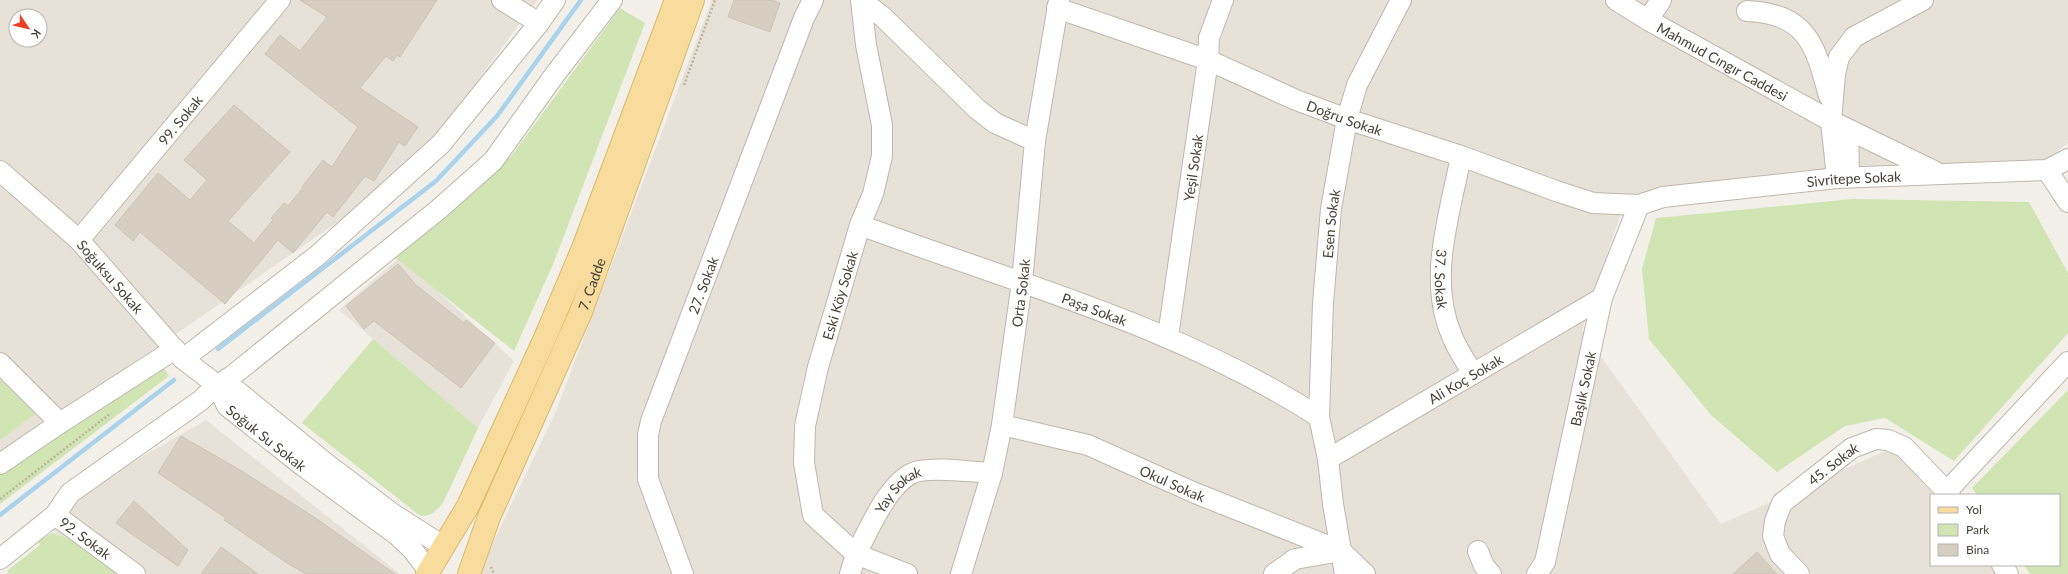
<svg xmlns="http://www.w3.org/2000/svg" width="2068" height="574" viewBox="0 0 2068 574" font-family="Lato,sans-serif">
<style>
.residential{fill:#e7e2d7;fill-rule:evenodd}
.green{fill:#d1e5b4}
.lines{fill:none;stroke-linecap:round;stroke-linejoin:round}
.stream{stroke:#a9d3ec;stroke-width:4.5}
.building{fill:#d7cec2;stroke:#cfc3b2}
.minor-casing{stroke:#beb7ac;stroke-width:22}
.major-casing{stroke:#ddb86d;stroke-width:24}
.path{stroke:#bfb39e;stroke-width:2.5;stroke-dasharray:2 2;stroke-linecap:butt}
.minor{stroke:#fff;stroke-width:20}
.major{stroke:#f8dc9d;stroke-width:22}
.labels{text-anchor:middle;dominant-baseline:central;stroke-width:3;stroke-linejoin:round;paint-order:stroke}
.street-label{font-size:14px;fill:#474038;stroke:#fff}
</style>
<rect width="100%" height="100%" fill="#f3f0e9"/>
<g class="residential">
<path d="M0,0H537L446,124L352,212L143,357L0,453ZM16,16H40V40H16Z"/>
<polygon points="712,0 2068,0 2068,143 2046,160 1625,201 1582,330 1721,524 1894,447 1934,495 1931,495 1931,565 1993,565 2001,574 478,574 556,411"/>
<polygon points="400,257 514,361 478,428 339,310"/>
<polygon points="206,420 400,574 112,574 36,518"/>
</g>
<g class="green">
<polygon points="620,8 645,23 554,262 514,351 393,256 512,155"/>
<polygon points="1853,199 2029,202 2068,273 2068,333 1954,461 1885,418 1845,426 1777,472 1711,415 1649,339 1642,269 1656,218"/>
<path d="M373,339L478,428L443,503C436,511 430,518 419,515L302,423Z"/>
<polygon points="163,366 169,376 0,504 0,475"/>
<polygon points="0,379 38,412 0,440"/>
<polygon points="2068,390 2068,574 2030,574 2024,565 2059,565 2059,495 1977,495 1972,488"/>
<polygon points="53,533 83,544 123,574 9,574 7,571 40,545 38,541"/>
</g>
<g class="lines">
<g class="stream">
<polyline points="218,349 436,181 497,116 581,0"/>
<polyline points="0,515 174,380"/>
</g>
</g>
<g class="building">
<polygon points="300,0 437,0 400,57 397,55 393,61 386,56 360,88 418,127 405,146 399,142 374,181 365,176 333,217 327,212 293,253 278,240 225,304 140,232 133,241 115,225 158,173 190,200 207,180 184,160 234,105 290,152 228,221 254,243 273,220 271,218 284,203 288,206 303,188 302,187 323,160 332,167 358,127 265,54 280,35 300,51 327,17"/>
<polygon points="734,0 772,0 780,3 770,32 728,17"/>
<polygon points="398,264 416,285 464,323 466,320 495,343 461,388 374,321 364,329 346,306"/>
<polygon points="181,436 240,470 317,519 395,574 306,574 287,563 224,520 226,518 158,473"/>
<polygon points="134,501 188,550 178,566 116,523"/>
<polygon points="221,547 258,574 201,574"/>
<polygon points="1757,552 1777,574 1733,574"/>
</g>
<g class="lines">
<defs>
<g id="minor">
<polyline points="502,0 539,23"/>
<polyline points="861,0 883,17 977,109 995,123 1035,141"/>
<path id="s1" d="M1616,0L1648,20L1831,121L1936,172"/>
<path id="s2" d="M1057,8L1208,60L1296,100L1347,119L1461,156L1556,191L1593,203L1639,205L1663,197L1837,178L2047,170L2068,159"/>
<path d="M1747,11C1807,14 1815,44 1829,96"/>
<polyline points="1648,20 1661,0"/>
<polyline points="1848,130 1849,177"/>
<path id="s3" d="M1461,156C1450,214 1427,279 1452,336C1457,349 1466,362 1473,374"/>
<polyline points="2047,170 2068,202"/>
<path id="s4" d="M0,171L79,240L183,359L217,385L237,391L328,465L393,514L443,546"/>
<polyline points="1837,178 1831,121 1835,74 1839,57 1854,37 1923,0"/>
<path id="s5" d="M860,225C1015,283 1178,326 1319,417"/>
<path id="s6" d="M79,240L280,0"/>
<path id="s7" d="M1168,336L1208,60L1209,38L1223,0"/>
<polyline points="183,359 318,255 441,144 539,23 555,0"/>
<polyline points="0,363 60,423"/>
<path id="s8" d="M217,385L227,406L303,466L397,535L412,549L428,570"/>
<path id="s9" d="M1002,425L1088,445L1195,493L1341,551L1365,574"/>
<path id="s10" d="M1328,459L1602,298"/>
<polyline points="0,464 60,423 175,349"/>
<polyline points="1947,491 2068,362"/>
<path id="s11" d="M55,515L135,574"/>
<polyline points="1478,551 1484,566 1491,574"/>
<polyline points="0,559 55,515 70,493 200,401 217,385 232,376 439,209 493,161 553,77 612,0"/>
<polyline points="2002,565 2008,574"/>
<path id="s12" d="M683,574L648,479V435L651,421L804,18L813,0"/>
<path id="s13" d="M850,574L856,554L813,515L804,463L805,426L818,367L860,225L873,194L882,156V125L866,45L861,0"/>
<path id="s14" d="M907,574L856,554C869,530 890,477 919,471C942,467 969,472 992,473"/>
<path id="s15" d="M961,574L992,473L1002,425L1022,282L1035,141L1059,0"/>
<polyline points="1274,574 1295,559 1341,551"/>
<path id="s16" d="M1345,574L1333,504L1328,459L1319,417L1323,303L1331,209L1347,119L1357,85L1401,0"/>
<path id="s17" d="M1537,574L1545,562L1602,298L1639,205"/>
<path id="s18" d="M1799,574L1780,554L1773,536L1775,521L1782,503L1852,448L1876,439L1888,440L1904,447L1950,495"/>
</g>
<g id="major">
<polyline points="427,574 468,506 545,338 583,248 676,0"/>
<path id="s19" d="M469,574L489,517L581,312L693,0"/>
</g>
</defs>
<use href="#minor" class="minor-casing"/>
<use href="#major" class="major-casing"/>
<g class="path">
<polyline points="684,85 715,0"/>
<polyline points="0,499 111,413"/>
<polyline points="491,567 494,574"/>
</g>
<use href="#minor" class="minor"/>
<use href="#major" class="major"/>
</g>
<g class="labels">
<g class="street-label">
<text stroke="none"><textPath href="#s1" startOffset="123">Mahmud Cıngır Caddesi</textPath></text>
<text stroke="none"><textPath href="#s2" startOffset="308">Doğru Sokak</textPath></text>
<text stroke="none"><textPath href="#s6" startOffset="157">99. Sokak</textPath></text>
<text stroke="none"><textPath href="#s7" startOffset="170">Yeşil Sokak</textPath></text>
<text stroke="none"><textPath href="#s2" startOffset="834">Sivritepe Sokak</textPath></text>
<text stroke="none"><textPath href="#s16" startOffset="353">Esen Sokak</textPath></text>
<text stroke="none"><textPath href="#s4" startOffset="153">Soğuksu Sokak</textPath></text>
<text stroke="none"><textPath href="#s3" startOffset="125">37. Sokak</textPath></text>
<text stroke="none"><textPath href="#s19" startOffset="315">7. Cadde</textPath></text>
<text stroke="none"><textPath href="#s12" startOffset="305">27. Sokak</textPath></text>
<text stroke="none"><textPath href="#s15" startOffset="288">Orta Sokak</textPath></text>
<text stroke="none"><textPath href="#s13" startOffset="304">Eski Köy Sokak</textPath></text>
<text stroke="none"><textPath href="#s5" startOffset="249">Paşa Sokak</textPath></text>
<text stroke="none"><textPath href="#s10" startOffset="159">Ali Koç Sokak</textPath></text>
<text stroke="none"><textPath href="#s17" startOffset="192">Başlık Sokak</textPath></text>
<text stroke="none"><textPath href="#s8" startOffset="74">Soğuk Su Sokak</textPath></text>
<text stroke="none"><textPath href="#s18" startOffset="146">45. Sokak</textPath></text>
<text stroke="none"><textPath href="#s9" startOffset="181">Okul Sokak</textPath></text>
<text stroke="none"><textPath href="#s14" startOffset="133">Yay Sokak</textPath></text>
<text stroke="none"><textPath href="#s11" startOffset="38">92. Sokak</textPath></text>
</g>
</g>
<rect x="1930" y="494" width="130" height="72" fill="#ffffff" stroke="#b5b3af"/>
<rect x="1938" y="507" width="20" height="6" fill="#f8dc9d" stroke="#b5b3af"/>
<text x="1966" y="514" font-size="12" fill="#474038">Yol</text>
<rect x="1938" y="524" width="20" height="12" fill="#d1e5b4" stroke="#b5b3af"/>
<text x="1966" y="534" font-size="12" fill="#474038">Park</text>
<rect x="1938" y="544" width="20" height="12" fill="#d7cec2" stroke="#b5b3af"/>
<text x="1966" y="554" font-size="12" fill="#474038">Bina</text>
<g transform="translate(28 28) rotate(125)"><circle r="19" fill="#ffffff" stroke="#b5b3af"/>
<path d="M0-3L7 15L0 10L-7 15Z" fill="#ee3e26"/>
<text y="-6" font-size="11" font-weight="bold" text-anchor="middle" fill="#474038">K</text>
</g>
</svg>
